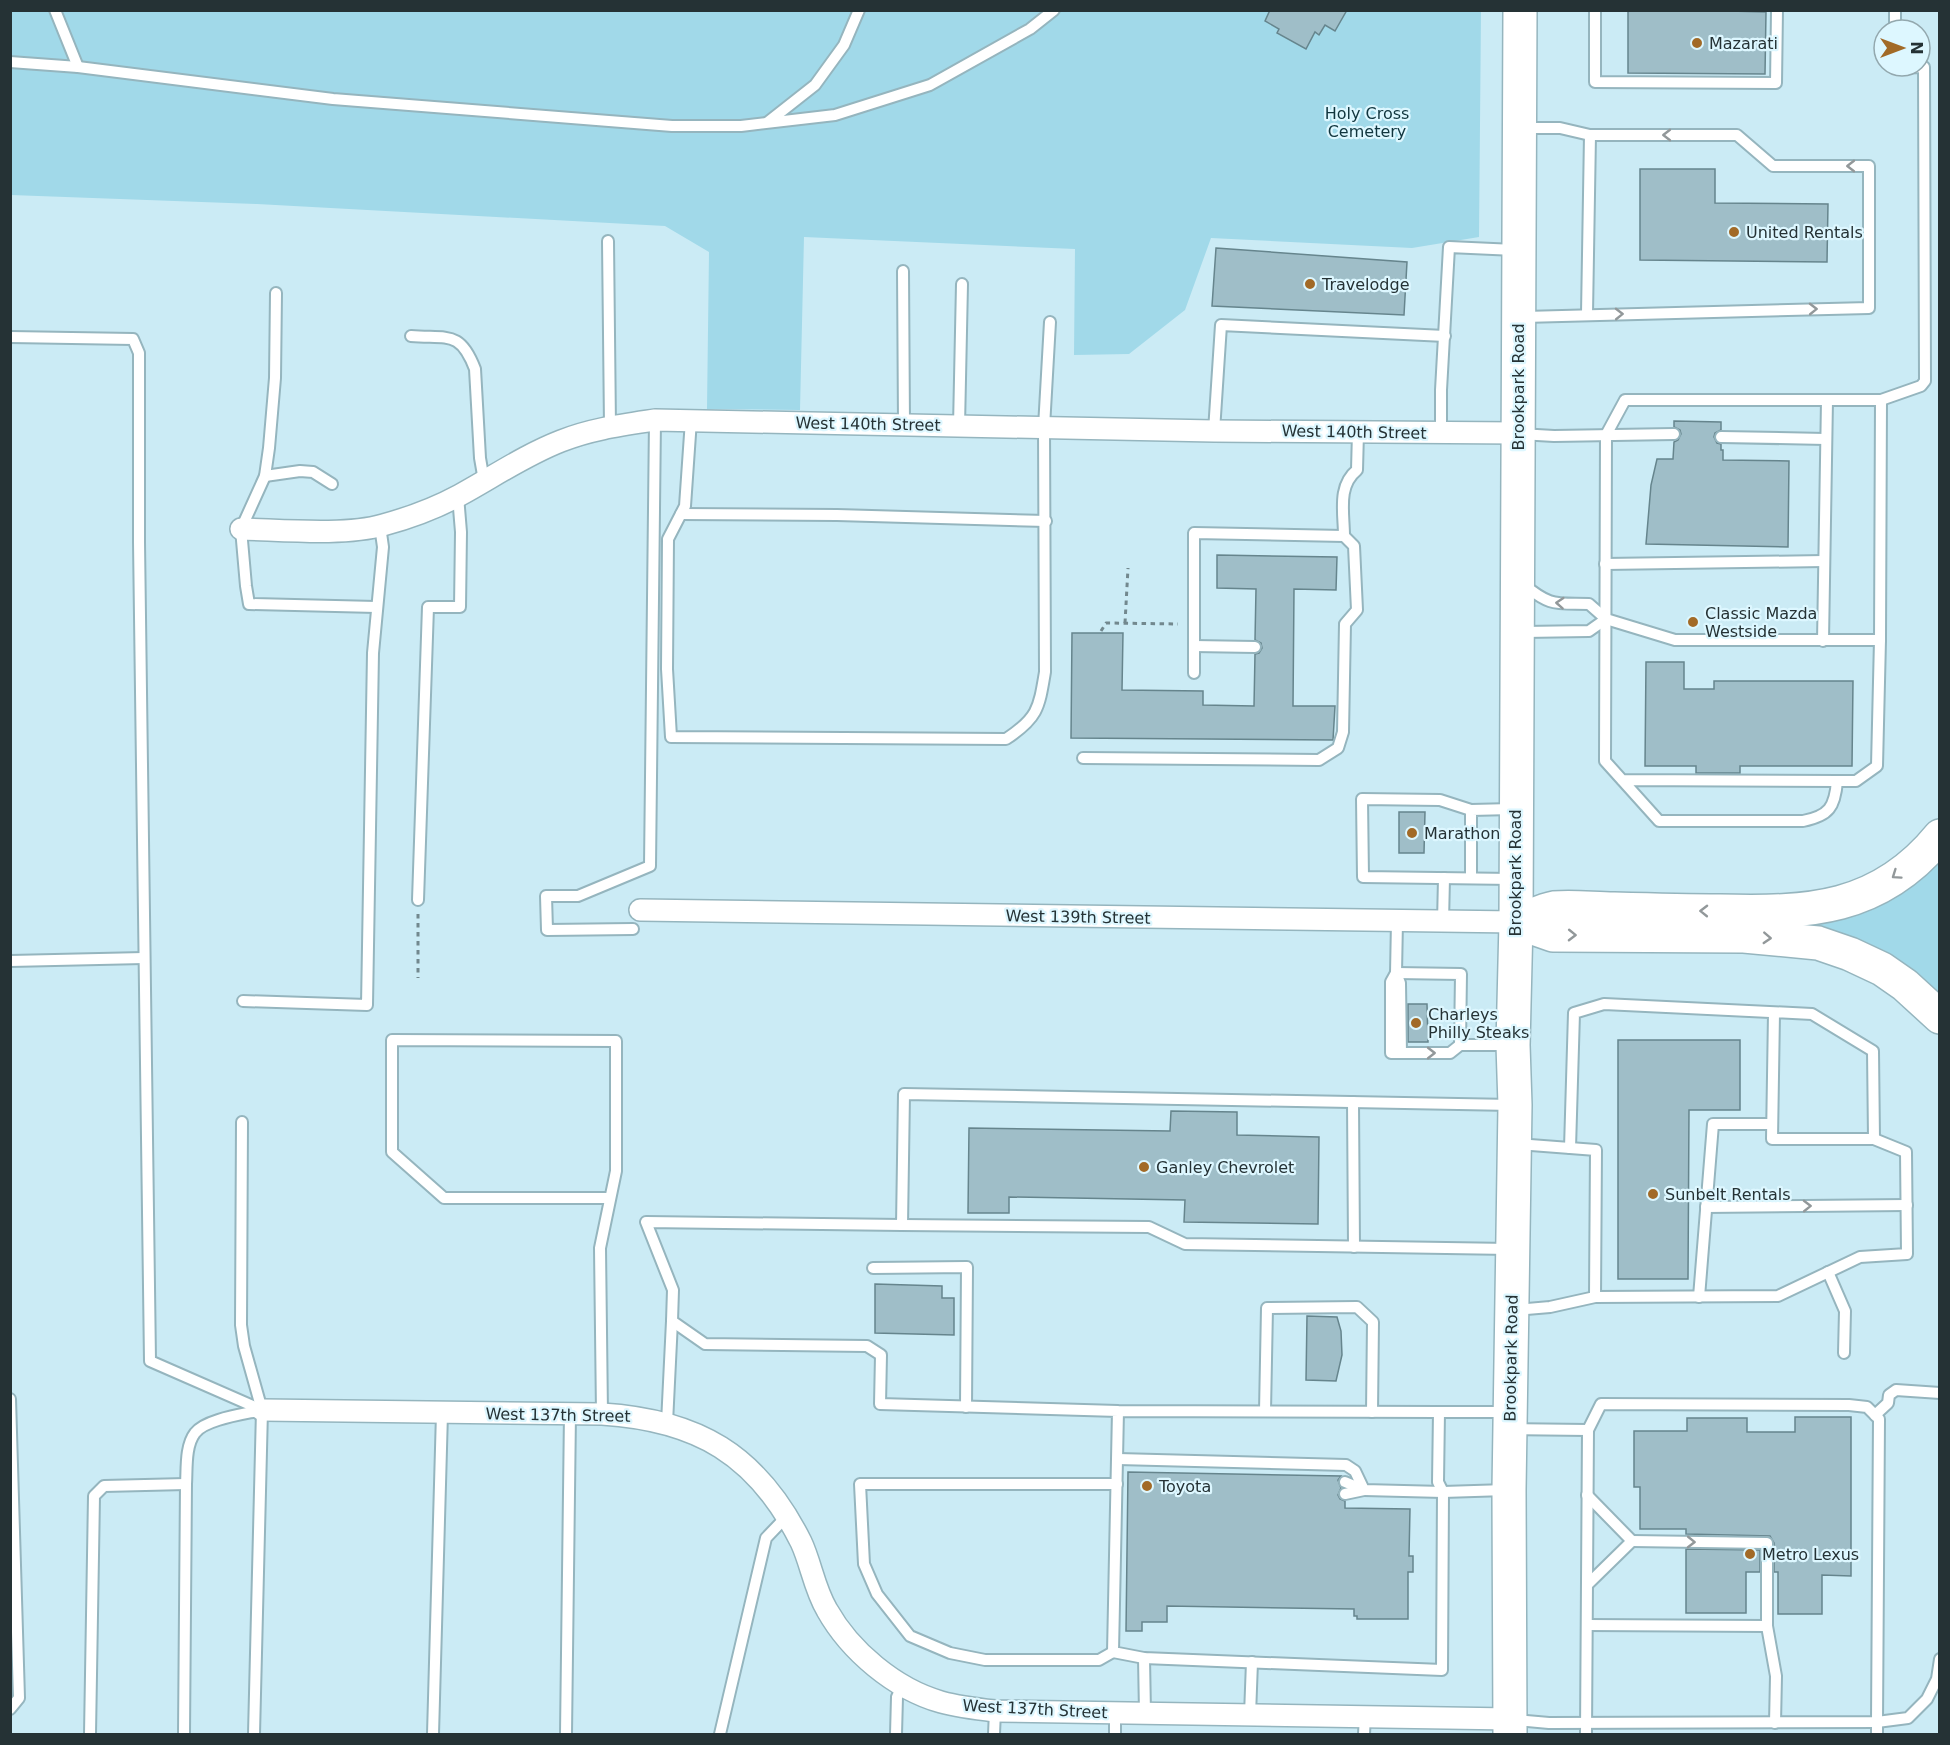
<svg xmlns="http://www.w3.org/2000/svg" width="1950" height="1745" viewBox="0 0 1950 1745" font-family="'DejaVu Sans',sans-serif">
<style>
.green{fill:#a1d9e9}
.building{fill:#9fbec8;stroke:#66858d;stroke-width:1.5}
.lines{fill:none;stroke-linecap:round;stroke-linejoin:round}
.lane-casing{stroke:#95b5be;stroke-width:14}
.street-casing{stroke:#95b5be;stroke-width:24}
.primary-casing{stroke:#95b5be;stroke-width:36}
.highway-casing{stroke:#95b5be;stroke-width:36}
.path{stroke:#72888e;stroke-width:3;stroke-dasharray:4.5 4.5;stroke-linecap:butt}
.lane{stroke:#fff;stroke-width:10}
.street{stroke:#fff;stroke-width:21}
.primary{stroke:#fff;stroke-width:33}
.highway{stroke:#fff;stroke-width:33}
.oneway{stroke:#92989a}
.poi-dot{fill:#a26a27;stroke:#ddf7ff;stroke-width:2}
.labels{text-anchor:middle;dominant-baseline:central;stroke-width:4.5;stroke-linejoin:round;paint-order:stroke}
.poi-label{font-size:16px;fill:#253235;stroke:#ddf7ff;text-anchor:start}
.park-label{font-size:16px;fill:#10353e;stroke:#ddf7ff}
.street-label{font-size:16px;fill:#253235;stroke:#ddf7ff}
</style>
<rect width="100%" height="100%" fill="#cbebf5"/>
<g class="green">
<polygon points="11,11 1481,11 1479,237 1412,248 1211,238 1185,310 1129,354 1074,355 1075,249 804,237 800,410 707,409 709,252 665,226 257,204 11,195"/>
<polygon points="1939,849 1939,1003 1814,932 1813,920"/>
</g>
<g class="building">
<polygon points="1270,10 1347,10 1335,31 1325,25 1319,35 1315,32 1306,49 1277,33 1279,29 1265,21"/>
<polygon points="1692,10 1766,12 1765,74 1628,73 1628,11"/>
<polygon points="1640,169 1715,169 1715,203 1828,204 1827,262 1640,260"/>
<polygon points="1216,248 1407,262 1404,315 1212,306"/>
<polygon points="1674,421 1721,422 1721,430 1715,433 1714,437 1717,443 1721,444 1721,450 1723,450 1723,460 1789,461 1788,547 1646,544 1651,485 1657,459 1673,459 1674,442 1678,440 1681,434 1680,430 1674,427"/>
<polygon points="1217,555 1337,557 1336,590 1294,589 1293,706 1335,706 1333,740 1071,738 1072,633 1123,633 1122,690 1203,691 1203,705 1254,706 1255,654 1259,653 1262,648 1261,643 1255,640 1256,589 1217,588"/>
<polygon points="1646,662 1684,662 1684,689 1714,689 1714,681 1853,681 1852,766 1740,766 1740,773 1696,773 1696,766 1645,766"/>
<polygon points="1399,812 1425,812 1424,853 1399,853"/>
<polygon points="1408,1004 1427,1004 1428,1042 1408,1042"/>
<polygon points="1618,1040 1740,1040 1740,1110 1689,1110 1688,1279 1618,1279"/>
<polygon points="1171,1111 1237,1112 1237,1135 1319,1137 1318,1224 1184,1222 1185,1200 1009,1197 1009,1213 968,1213 969,1128 1170,1131"/>
<polygon points="875,1284 942,1286 942,1298 954,1298 954,1335 875,1333"/>
<polygon points="1307,1316 1337,1317 1341,1331 1342,1355 1336,1381 1306,1380"/>
<polygon points="1795,1417 1851,1417 1851,1576 1822,1575 1822,1614 1778,1614 1778,1572 1774,1572 1774,1543 1770,1536 1686,1534 1686,1529 1640,1529 1640,1487 1634,1487 1634,1431 1687,1431 1687,1418 1747,1418 1747,1432 1795,1432"/>
<polygon points="1128,1472 1341,1476 1338,1480 1341,1488 1338,1495 1340,1499 1345,1501 1345,1508 1410,1509 1409,1556 1413,1556 1413,1572 1408,1572 1408,1619 1357,1619 1357,1616 1354,1616 1354,1609 1167,1606 1167,1622 1142,1622 1142,1631 1126,1631"/>
<polygon points="1686,1549 1760,1550 1760,1572 1746,1572 1746,1613 1686,1613"/>
</g>
<g class="lines">
<defs>
<g id="lane">
<polyline points="55,10 78,67"/>
<polyline points="1595,10 1595,82 1776,83 1777,10"/>
<polyline points="1895,10 1895,30"/>
<polyline points="10,62 78,67 333,99 672,126 741,126 835,115 930,85 1030,29 1054,10"/>
<polyline points="768,122 815,85 844,45 859,10"/>
<polyline points="608,241 610,426"/>
<polyline points="903,271 904,425"/>
<polyline points="276,293 275,378 269,448 265,476 241,529 246,586 249,604 376,607"/>
<polyline points="1587,314 1590,135"/>
<polyline points="1521,317 1869,308 1869,166 1773,166 1737,135 1590,135 1560,128 1523,128"/>
<path d="M411,336C448,339 460,330 475,369L480,458L484,481"/>
<polyline points="10,337 133,339 139,353 139,542 150,1361 262,1410"/>
<polyline points="1881,400 1921,386 1925,381 1924,67 1895,68 1895,66"/>
<path d="M691,420L685,506L668,539L667,669L671,737L1006,739C1038,718 1039,708 1045,672L1044,427L1050,322"/>
<polyline points="959,426 962,284"/>
<polyline points="1214,431 1221,325 1445,336"/>
<polyline points="1441,433 1441,390 1449,247 1515,250"/>
<polyline points="1521,434 1554,436 1674,434"/>
<polyline points="1721,437 1826,439"/>
<polyline points="265,476 300,471 313,472 332,484"/>
<polyline points="681,514 837,515 1046,521"/>
<path d="M1344,536C1344,513 1337,486 1357,470L1358,432"/>
<polyline points="1605,564 1824,561"/>
<path d="M1523,584C1551,607 1555,603 1589,604L1606,619L1675,640H1880"/>
<polyline points="1521,632 1589,631 1606,619"/>
<polyline points="1823,641 1827,400"/>
<polyline points="1194,646 1255,647"/>
<polyline points="1083,758 1319,760 1338,748 1343,732 1345,624 1357,610 1354,546 1344,536 1194,533 1194,673"/>
<path d="M1622,780L1837,781H1856L1877,766L1880,640L1881,400H1625L1606,435L1605,761L1659,821H1803C1829,816 1835,807 1837,781"/>
<polyline points="1471,810 1440,800 1362,799 1363,877 1513,879"/>
<polyline points="1471,878 1471,810 1512,809"/>
<polyline points="418,900 428,607 460,607 461,532 458,496"/>
<polyline points="1397,921 1396,973 1400,983 1401,1053"/>
<polyline points="1443,922 1444,878"/>
<polyline points="633,929 547,930 546,896 578,896 650,866 655,420"/>
<polyline points="10,961 144,958"/>
<polyline points="1396,973 1391,982 1391,1053 1450,1053 1460,1045 1510,1045"/>
<polyline points="1396,973 1461,974 1460,1045"/>
<polyline points="243,1001 367,1005 373,653 383,547 380,526"/>
<polyline points="1353,1102 1354,1247"/>
<polyline points="242,1122 241,1325 244,1346 262,1410 254,1734"/>
<polyline points="1570,1148 1574,1013 1604,1004 1812,1014 1873,1051 1874,1139 1772,1139 1774,1013"/>
<polyline points="1706,1207 1907,1205"/>
<polyline points="902,1225 1149,1227 1185,1244 1510,1249"/>
<polyline points="873,1268 967,1267 966,1407"/>
<polyline points="1828,1272 1845,1311 1844,1353"/>
<polyline points="1595,1297 1778,1296 1860,1257 1907,1254 1906,1152 1874,1139"/>
<polyline points="1699,1297 1713,1124 1772,1124"/>
<polyline points="1516,1310 1550,1307 1595,1297 1596,1150 1518,1144"/>
<polyline points="10,1399 19,1698 10,1709"/>
<polyline points="1118,1411 1439,1412 1438,1482 1443,1492 1442,1670 1144,1658 1113,1652 1118,1411 880,1404 881,1355 867,1346 705,1344 672,1321 673,1290 646,1222 902,1225 904,1094 1512,1105"/>
<polyline points="1265,1411 1267,1308 1357,1307 1373,1322 1372,1412"/>
<polyline points="1439,1412 1507,1412"/>
<polyline points="602,1414 600,1248 616,1171 616,1041 392,1040 392,1152 444,1198 610,1198"/>
<polyline points="1875,1415 1888,1403 1889,1395 1896,1390 1940,1393"/>
<polyline points="667,1423 672,1321"/>
<polyline points="1514,1429 1588,1430 1601,1404 1849,1405 1867,1407 1879,1419 1877,1722 1549,1723 1515,1720"/>
<polyline points="1118,1459 1346,1465 1355,1471 1364,1490 1443,1492 1506,1490"/>
<polyline points="1345,1482 1364,1490"/>
<polyline points="1345,1494 1364,1490"/>
<polyline points="1632,1541 1767,1543 1767,1626"/>
<polyline points="1587,1585 1632,1541 1587,1495"/>
<polyline points="1587,1625 1767,1626 1776,1676 1775,1723"/>
<polyline points="1113,1652 1099,1660 985,1660 950,1653 910,1636 877,1594 864,1564 860,1484 1117,1484"/>
<polyline points="1144,1658 1145,1713"/>
<polyline points="1115,1713 1115,1734"/>
<polyline points="1250,1715 1252,1662"/>
<polyline points="90,1734 94,1496 104,1486 186,1484"/>
<path d="M184,1734L186,1484C187,1469 185,1446 195,1433C205,1419 245,1414 262,1410"/>
<polyline points="433,1734 442,1413"/>
<polyline points="566,1734 570,1413"/>
<polyline points="720,1734 766,1538 787,1516"/>
<polyline points="896,1734 897,1697 903,1684"/>
<polyline points="994,1734 995,1711"/>
<polyline points="1364,1734 1365,1716"/>
<polyline points="1586,1734 1588,1430"/>
<polyline points="1877,1734 1877,1722 1908,1718 1927,1699 1937,1679 1940,1659"/>
</g>
<g id="street">
<path d="M241,529C282,530 345,536 383,525C409,518 436,508 460,495C493,477 525,455 561,441C591,429 622,425 655,420L1214,431L1518,433"/>
<polyline points="640,910 1516,922"/>
<path d="M262,1410L602,1414C697,1420 757,1454 801,1542C811,1563 814,1588 827,1610C850,1651 895,1689 941,1702C959,1707 977,1709 995,1711L1511,1719"/>
</g>
<polyline id="primary" points="1510,1734 1509,1490 1515,1105 1513,1045 1516,922 1520,10"/>
<g id="highway">
<path d="M1516,922C1528,918 1542,910 1554,908C1573,906 1595,909 1614,909C1649,910 1684,911 1720,911C1808,913 1879,911 1940,836"/>
<polyline points="1516,922 1553,935 1744,936 1818,943 1850,954 1882,969 1905,985 1940,1017"/>
</g>
</defs>
<use href="#lane" class="lane-casing"/>
<use href="#street" class="street-casing"/>
<use href="#primary" class="primary-casing"/>
<use href="#highway" class="highway-casing"/>
<g class="path">
<polyline points="1125,623 1128,568"/>
<polyline points="1101,631 1106,623 1178,624"/>
<polyline points="418,914 418,978"/>
</g>
<use href="#lane" class="lane"/>
<use href="#street" class="street"/>
<use href="#primary" class="primary"/>
<use href="#highway" class="highway"/>
</g>
<defs><path id="oneway-chevron" d="M-2-3.5L2.5 0L-2 3.5" fill="none" stroke-width="1.6" stroke-linecap="round" stroke-linejoin="round" transform="scale(1.5)"/></defs>
<g class="oneway">
<use href="#oneway-chevron" transform="translate(1667 135) rotate(180)"/>
<use href="#oneway-chevron" transform="translate(1851 166) rotate(180)"/>
<use href="#oneway-chevron" transform="translate(1813 309) rotate(-1)"/>
<use href="#oneway-chevron" transform="translate(1619 314) rotate(-1)"/>
<use href="#oneway-chevron" transform="translate(1560 603) rotate(-176)"/>
<use href="#oneway-chevron" transform="translate(1896 875) rotate(145)"/>
<use href="#oneway-chevron" transform="translate(1704 911) rotate(-179)"/>
<use href="#oneway-chevron" transform="translate(1572 935) rotate(1)"/>
<use href="#oneway-chevron" transform="translate(1767 938) rotate(3)"/>
<use href="#oneway-chevron" transform="translate(1431 1053)"/>
<use href="#oneway-chevron" transform="translate(1807 1206) rotate(-1)"/>
<use href="#oneway-chevron" transform="translate(1691 1542) rotate(1)"/>
</g>
<g class="poi-dot">
<circle cx="1697" cy="43" r="6"/>
<circle cx="1734" cy="232" r="6"/>
<circle cx="1310" cy="284" r="6"/>
<circle cx="1693" cy="622" r="6"/>
<circle cx="1412" cy="833" r="6"/>
<circle cx="1416" cy="1023" r="6"/>
<circle cx="1144" cy="1167" r="6"/>
<circle cx="1653" cy="1194" r="6"/>
<circle cx="1147" cy="1486" r="6"/>
<circle cx="1750" cy="1554" r="6"/>
</g>
<g class="labels">
<g class="poi-label">
<text x="1709" y="43">Mazarati</text>
<text x="1746" y="232">United Rentals</text>
<text x="1322" y="284">Travelodge</text>
<text x="1705" y="613">Classic Mazda<tspan x="1705" dy="18">Westside</tspan></text>
<text x="1424" y="833">Marathon</text>
<text x="1428" y="1014">Charleys<tspan x="1428" dy="18">Philly Steaks</tspan></text>
<text x="1156" y="1167">Ganley Chevrolet</text>
<text x="1665" y="1194">Sunbelt Rentals</text>
<text x="1159" y="1486">Toyota</text>
<text x="1762" y="1554">Metro Lexus</text>
</g>
<g class="park-label">
<text x="1367" y="113">Holy Cross<tspan x="1367" dy="18">Cemetery</tspan></text>
</g>
<g class="street-label">
<text transform="translate(1518 387) rotate(-90)">Brookpark Road</text>
<text transform="translate(868 424) rotate(1)">West 140th Street</text>
<text transform="translate(1354 432) rotate(1)">West 140th Street</text>
<text transform="translate(1515 873) rotate(-90)">Brookpark Road</text>
<text transform="translate(1078 917) rotate(1)">West 139th Street</text>
<text transform="translate(1511 1358) rotate(-89)">Brookpark Road</text>
<text transform="translate(558 1415) rotate(1)">West 137th Street</text>
<text transform="translate(1035 1709) rotate(3)">West 137th Street</text>
</g>
</g>
<rect width="1950" height="1745" fill="none" stroke="#253235" stroke-width="24"/>
<g transform="translate(1902 48) rotate(90)"><circle r="28" fill="#ddf7ff" stroke="#93a8ae" stroke-width="1.5"/>
<path d="M0-4.5L10 22L0 15L-10 22Z" fill="#a26a27"/>
<text y="-9" font-size="16" font-weight="bold" text-anchor="middle" fill="#253235">N</text>
</g>
</svg>
